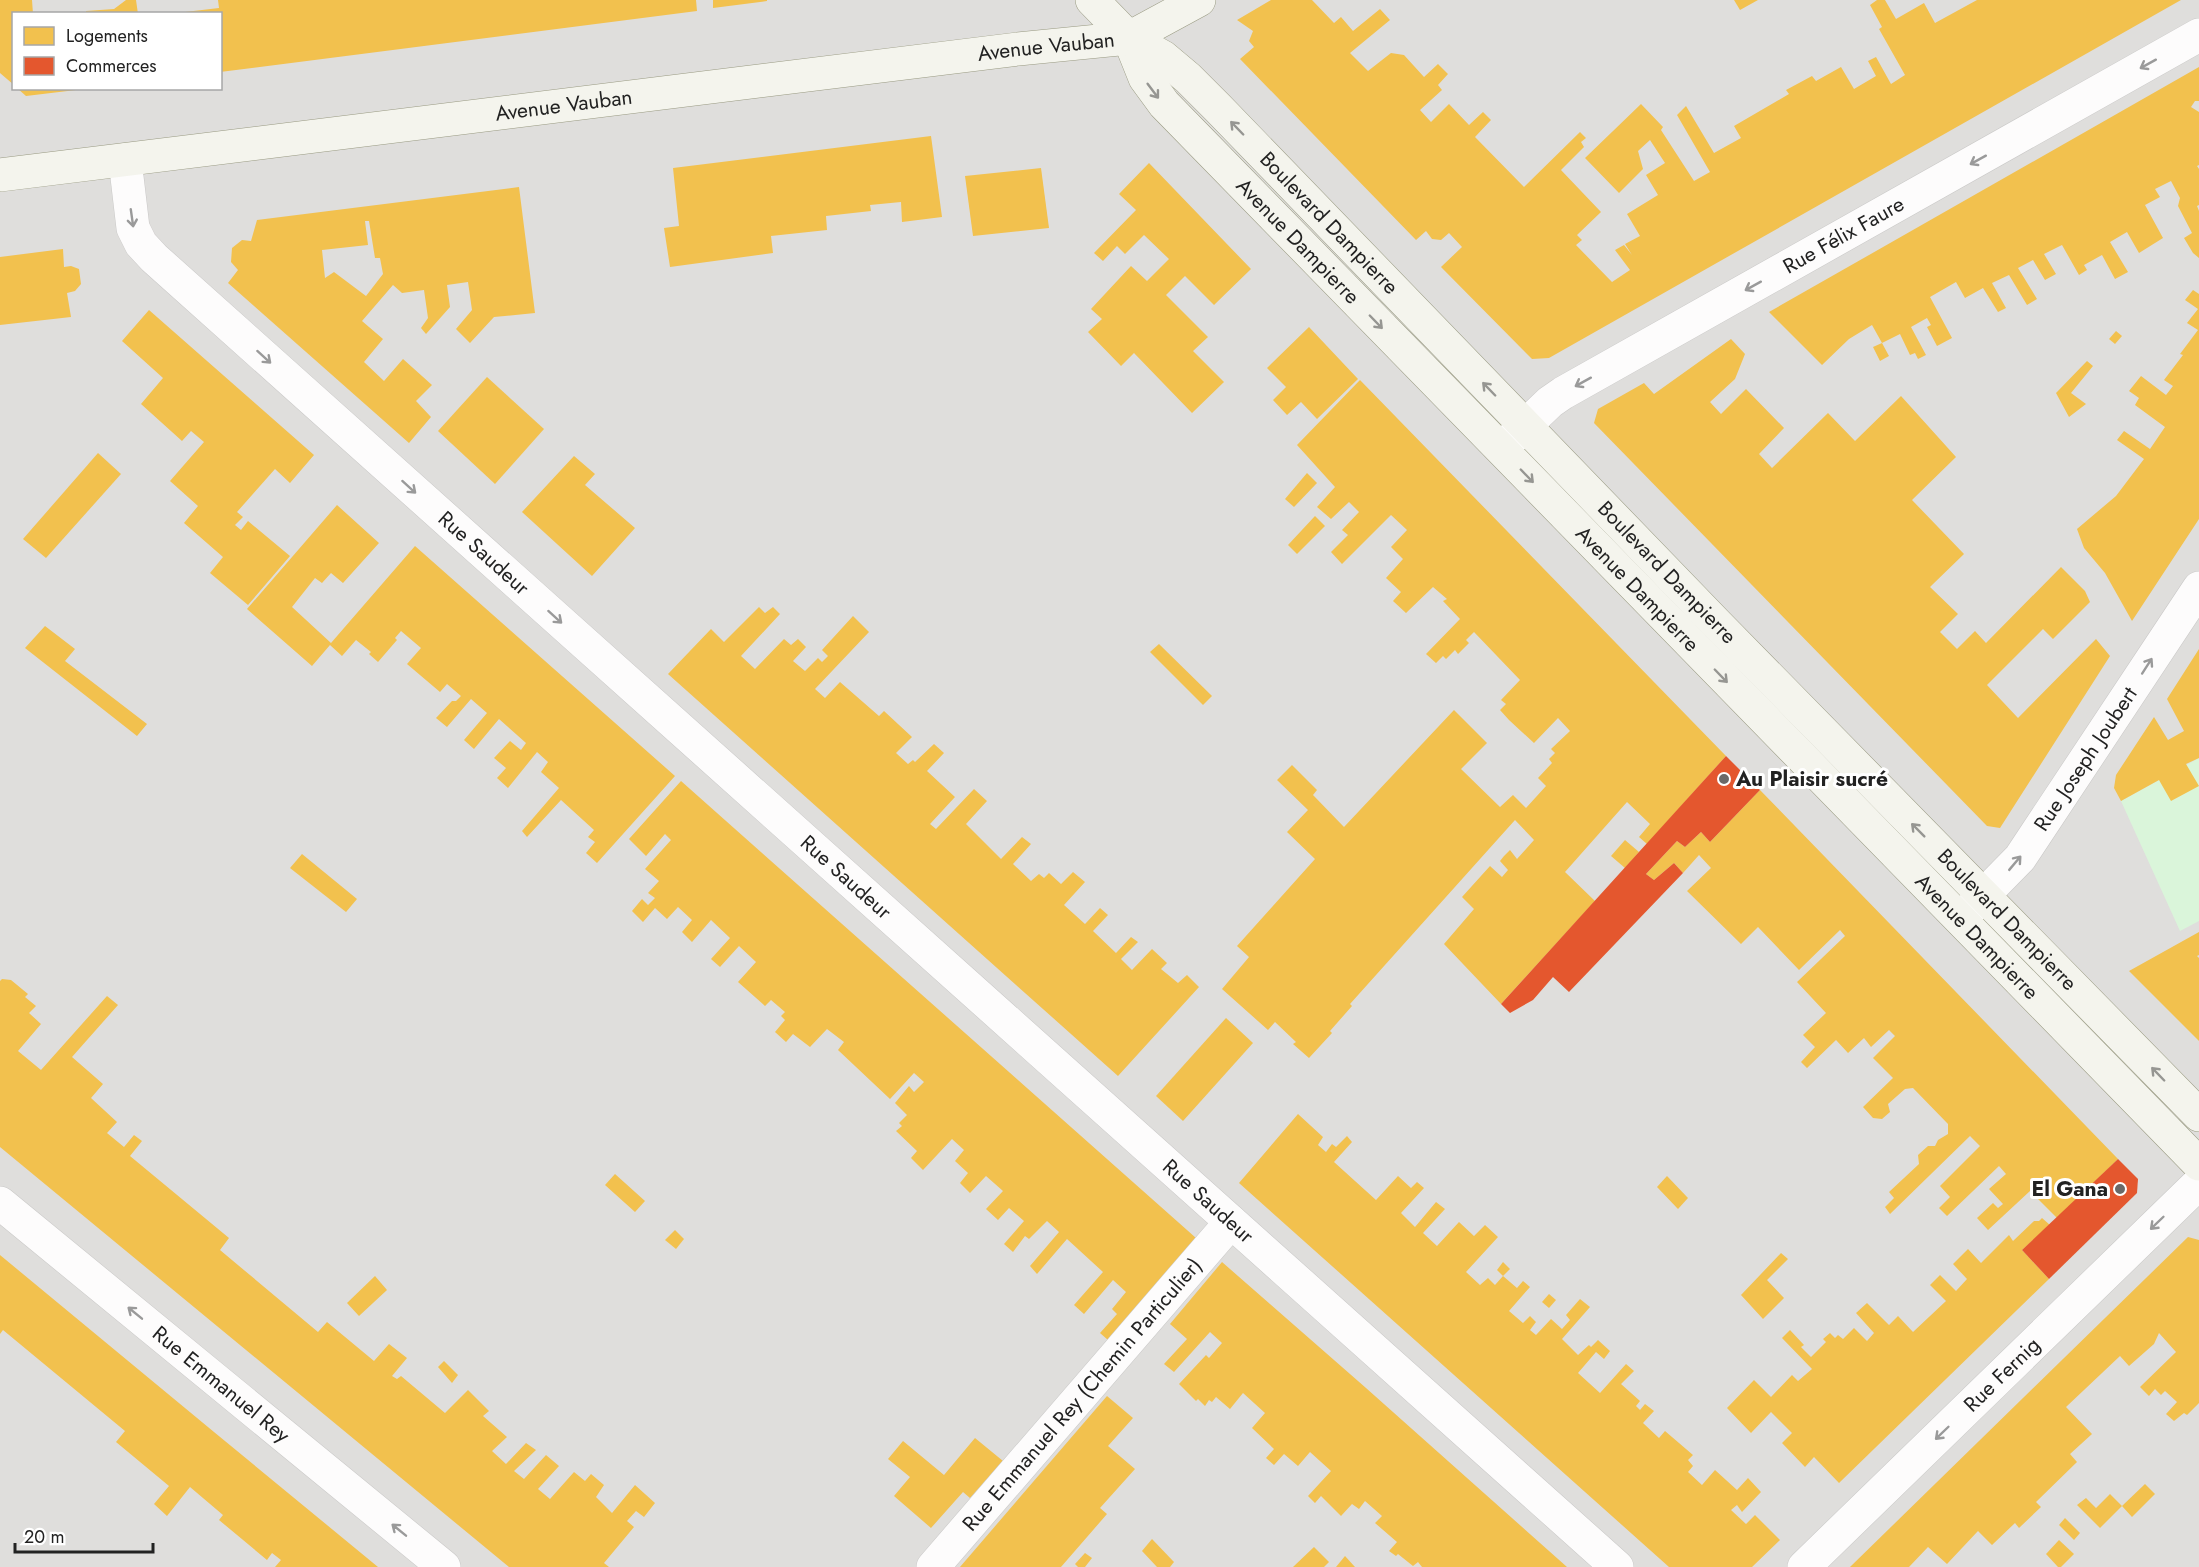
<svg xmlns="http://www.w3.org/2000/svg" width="2199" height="1567" viewBox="0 0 2199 1567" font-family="Jost,sans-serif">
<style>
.residential{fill:#dfdedc;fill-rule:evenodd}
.park{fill:#daf5da}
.homes{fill:#f2c14e;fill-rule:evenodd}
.shops{fill:#e4572e}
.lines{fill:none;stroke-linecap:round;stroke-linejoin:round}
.street-casing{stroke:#c9c8c7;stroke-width:34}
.secondary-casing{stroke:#999a82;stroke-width:34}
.street{stroke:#fdfcfc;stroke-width:33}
.secondary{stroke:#f4f4ed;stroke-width:33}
.oneway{stroke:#9a9a9a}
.oneway2{stroke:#969692}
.poi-dot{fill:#6a6968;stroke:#fff;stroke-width:2}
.labels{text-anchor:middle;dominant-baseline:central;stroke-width:6;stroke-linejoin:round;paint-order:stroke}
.street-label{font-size:21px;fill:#222;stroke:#fff}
.poi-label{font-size:21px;font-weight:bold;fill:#222;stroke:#fff;text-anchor:start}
</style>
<rect width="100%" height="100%" fill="#f0eeeb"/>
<path class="residential" d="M0,0H2199V1567H0ZM14,14H220V88H14Z"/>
<polygon class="park" points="2199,758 2199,921 2180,931 2121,801"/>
<g class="homes">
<polygon points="0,0 32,0 33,14 14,14 14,85 0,73"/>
<polygon points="126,0 136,0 138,14 86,14 86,11 114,9"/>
<polygon points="218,0 696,0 697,11 220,72 220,14 185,12 219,8"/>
<polygon points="713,0 767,0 767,1 713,8"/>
<polygon points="1271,0 1312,0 1334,23 1341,17 1353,31 1380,9 1390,20 1350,53 1368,71 1391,53 1404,55 1424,77 1438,64 1448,74 1438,85 1442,90 1420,110 1431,122 1449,104 1469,125 1483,112 1491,120 1475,137 1524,187 1580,132 1586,138 1581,142 1584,147 1561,170 1601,212 1577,235 1582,240 1576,245 1612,282 1630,270 1615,250 1624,245 1632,255 1625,244 1640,236 1627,214 1658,195 1646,175 1665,163 1650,140 1638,151 1643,169 1619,193 1585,158 1641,104 1663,127 1661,130 1694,181 1710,172 1677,115 1686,106 1714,153 1741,138 1734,126 1789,94 1786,90 1812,76 1816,81 1841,67 1854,89 1876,76 1868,61 1876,57 1891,84 1905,75 1879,29 1882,27 1870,5 1877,0 1885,0 1896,19 1924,3 1935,23 1977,0 2181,0 1549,358 1532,359 1441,267 1462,247 1449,233 1441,240 1432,239 1426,231 1416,240 1240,59 1254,47 1249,41 1253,31 1237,20"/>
<polygon points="1734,0 1758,0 1740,10"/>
<polygon points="2199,67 2199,101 2195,101 2191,107 2199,112 2199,165 2197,166 2199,169 2199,205 2197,206 2199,211 2199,258 2193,253 2184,238 2192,233 2178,206 2180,198 2171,181 2155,189 2160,197 2145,205 2163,238 2139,253 2127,232 2110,242 2128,272 2115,279 2102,255 2084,265 2087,270 2079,275 2062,245 2044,254 2056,274 2045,280 2033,260 2018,268 2037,299 2027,305 2009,275 1992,283 2006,308 1998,312 1983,288 1965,298 1956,282 1930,297 1952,338 1937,346 1927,327 1931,325 1927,318 1911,327 1926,355 1918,359 1915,353 1910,355 1900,334 1882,343 1889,356 1880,361 1873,347 1882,343 1872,325 1849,339 1822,365 1769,312"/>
<polygon points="17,88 76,88 76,90 26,96"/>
<polygon points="931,136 942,217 902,222 901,202 870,205 871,211 826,216 827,230 771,236 773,253 670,267 664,228 679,226 673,168"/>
<polygon points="1149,163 1251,269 1214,305 1185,276 1166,295 1208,337 1193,351 1224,382 1192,413 1134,353 1121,366 1088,332 1102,319 1091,309 1131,266 1147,281 1169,259 1144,235 1125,254 1117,246 1103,261 1094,253 1136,210 1119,194"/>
<polygon points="1041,168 1049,228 973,236 965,176"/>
<path d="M519,187L535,313L494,317L470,343L456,329L472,310L468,282L447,285L450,307L426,334L421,328L428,318L424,290L402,293L393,285L362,321L383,339L364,362L384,381L403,359L432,385L416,401L431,417L409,443L228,283L238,270L231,262L232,248L242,240L251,241L257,220ZM365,221H369L375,258H380L383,274L366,296L334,272L325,278L322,250L368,245Z"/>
<polygon points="63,249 64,267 71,266 79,269 81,284 75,291 67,293 71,317 0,325 0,257"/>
<polygon points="2193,290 2199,294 2199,519 2132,621 2105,573 2084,548 2077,529 2116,496 2144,459 2117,440 2124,431 2150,449 2165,427 2135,405 2139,398 2129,391 2141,376 2166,395 2173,386 2164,380 2183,355 2180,354 2198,330 2187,323 2198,309 2185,300"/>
<polygon points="149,310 314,455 290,483 275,469 237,512 243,517 235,525 241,530 248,521 290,556 248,605 210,573 223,557 184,523 198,506 170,481 204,442 191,431 182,441 141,404 163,378 122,341"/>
<polygon points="1309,327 1358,379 1317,419 1301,402 1287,415 1273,400 1286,387 1267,368"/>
<polygon points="2116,331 2122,336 2115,344 2109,339"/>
<polygon points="1731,339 1745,354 1735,379 1710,402 1721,414 1746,389 1784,428 1759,454 1772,468 1828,413 1855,441 1901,396 1956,457 1912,500 1964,554 1930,587 1958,614 1940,632 1957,649 1975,631 1986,643 2061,567 2085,591 2090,602 2053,639 2043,629 1987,685 2018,718 2096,639 2110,656 2000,828 1987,826 1594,423 1598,409 1644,383 1654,394"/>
<polygon points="2087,361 2093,366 2071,393 2086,404 2069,417 2056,393"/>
<polygon points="487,377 544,429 495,484 438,431"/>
<polygon points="1360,380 1726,756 1647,844 1639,837 1650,824 1627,802 1565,872 1595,901 1501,1004 1444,944 1474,909 1462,897 1490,866 1502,877 1508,870 1500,861 1504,856 1510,850 1517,859 1534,840 1515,820 1350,1004 1352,1006 1330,1031 1332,1033 1309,1058 1293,1044 1296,1042 1275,1022 1268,1030 1222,989 1249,957 1237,946 1315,859 1287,832 1308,810 1277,780 1292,765 1317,790 1313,795 1344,827 1454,710 1487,743 1461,769 1500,807 1513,795 1526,808 1546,786 1538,778 1552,763 1549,759 1555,753 1551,749 1570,731 1558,718 1534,743 1509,720 1500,710 1506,704 1501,700 1520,680 1474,632 1466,640 1469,643 1458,654 1455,650 1446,659 1443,656 1436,663 1426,654 1460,619 1443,601 1447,599 1433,587 1406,613 1393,601 1401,592 1386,578 1403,559 1391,547 1407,530 1391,515 1342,564 1331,552 1348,535 1342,530 1359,512 1349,502 1331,519 1317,507 1335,487 1297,445"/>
<polygon points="98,453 121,474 46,558 23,539"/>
<polygon points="574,456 595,474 585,485 635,528 592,576 522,512"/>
<polygon points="1307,473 1317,483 1294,507 1285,499"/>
<polygon points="337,505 379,543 343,583 331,573 322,583 315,578 292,607 331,643 415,546 675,776 597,863 586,853 595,842 588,837 594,830 561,800 527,837 522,831 559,788 541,772 548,762 537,752 508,788 497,778 506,768 494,758 510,741 521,750 526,743 499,719 474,749 464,740 487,713 471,699 447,727 436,718 452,701 456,701 461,696 447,684 440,692 407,664 421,648 401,631 395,638 397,640 378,662 369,654 371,652 356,640 342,656 330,645 312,666 247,609"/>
<polygon points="1315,516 1325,526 1297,554 1288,545"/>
<polygon points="759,607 765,613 773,607 780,614 741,656 755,669 784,639 791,645 798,639 806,647 793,661 805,671 818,658 822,662 828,656 822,650 853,616 869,632 815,689 825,698 840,682 879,716 884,711 912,737 896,753 908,764 913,760 915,762 934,744 944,753 927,771 955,797 930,824 936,829 974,789 987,801 966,824 1001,859 1022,837 1031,844 1013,864 1031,881 1039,874 1044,878 1049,873 1061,884 1073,872 1085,882 1064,905 1085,924 1100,908 1108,915 1093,931 1116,953 1131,937 1138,942 1121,959 1132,970 1152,949 1167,963 1161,969 1178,983 1187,975 1199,987 1118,1076 668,674 711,629 724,642"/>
<polygon points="45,626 75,649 65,661 147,724 137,736 25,648"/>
<polygon points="1159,644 1212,696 1203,705 1150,652"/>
<polygon points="2199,649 2199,758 2186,764 2199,786 2171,801 2159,780 2121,801 2114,788 2116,775 2154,717 2168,740 2184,731 2167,699"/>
<polygon points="681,781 1196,1238 1108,1340 1100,1333 1117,1314 1112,1309 1126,1292 1113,1280 1084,1314 1074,1305 1103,1272 1067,1239 1037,1274 1030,1266 1059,1232 1047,1221 1029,1239 1025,1236 1013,1252 1004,1244 1024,1221 1009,1208 998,1220 986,1209 1003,1191 986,1176 970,1193 960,1183 968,1173 955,1161 964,1150 952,1139 923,1170 911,1158 917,1151 896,1131 902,1126 899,1123 907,1115 895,1103 909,1086 914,1092 924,1082 914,1073 890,1099 838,1050 844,1042 827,1029 810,1047 793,1034 786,1042 775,1032 785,1020 781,1016 785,1012 771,1000 765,1006 738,982 756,962 739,946 720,967 711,959 730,938 711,920 692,942 682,932 692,920 678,907 667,919 655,908 643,922 632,911 642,899 648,905 655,898 648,893 659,881 645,869 671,840 665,834 646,856 629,839"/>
<polygon points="1760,790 2118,1159 2057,1218 2030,1191 1988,1230 1977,1218 1993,1203 1998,1208 2003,1204 1989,1189 2006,1174 1999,1166 1947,1216 1939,1208 1950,1197 1940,1186 1980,1146 1970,1136 1890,1214 1885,1207 1894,1198 1889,1192 1919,1164 1918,1155 1928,1146 1935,1146 1938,1140 1948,1134 1948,1124 1913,1088 1905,1089 1888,1104 1890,1112 1882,1119 1873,1118 1863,1107 1893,1078 1873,1058 1895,1036 1889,1030 1871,1047 1864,1038 1848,1053 1836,1040 1807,1068 1801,1062 1815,1047 1803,1035 1826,1013 1797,982 1845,936 1840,930 1799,970 1758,927 1741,944 1687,891 1711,868 1699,855 1683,873 1674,863 1654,880 1646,874 1677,841 1685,847 1701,832 1710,842"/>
<polygon points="1625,840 1639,852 1625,868 1611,856"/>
<polygon points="302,854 357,899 346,912 290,868"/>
<polygon points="2199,932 2199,955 2197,956 2199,958 2199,1041 2129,971"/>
<polygon points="2,979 11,980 28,994 25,997 36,1006 29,1013 41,1024 18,1051 41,1070 107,996 118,1005 72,1057 103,1084 91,1098 117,1122 107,1133 124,1147 134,1135 142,1141 130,1156 229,1238 220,1250 318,1332 327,1322 374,1361 389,1344 407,1358 392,1376 397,1379 401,1376 445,1413 468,1390 489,1411 483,1416 507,1437 492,1451 506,1464 526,1443 536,1450 514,1471 524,1479 546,1455 559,1466 538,1489 550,1499 574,1472 585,1481 591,1474 604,1485 596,1497 612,1513 635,1485 655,1503 644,1517 636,1511 627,1521 634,1527 604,1563 609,1567 509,1567 0,1147 0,981"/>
<polygon points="1226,1018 1253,1043 1183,1121 1156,1096"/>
<polygon points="1298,1114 1323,1137 1318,1145 1326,1152 1332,1144 1336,1147 1347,1136 1352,1142 1334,1162 1376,1200 1398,1176 1411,1188 1417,1182 1424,1188 1401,1213 1415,1227 1436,1202 1445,1209 1423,1233 1437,1246 1459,1222 1474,1236 1485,1225 1498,1237 1466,1272 1480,1285 1488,1278 1495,1285 1503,1276 1517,1288 1523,1281 1530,1287 1509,1311 1523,1323 1530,1316 1536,1322 1530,1330 1536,1335 1551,1319 1562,1329 1570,1320 1566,1315 1580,1299 1590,1307 1562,1339 1578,1355 1589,1345 1591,1347 1598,1340 1610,1351 1604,1359 1596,1352 1578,1373 1600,1393 1626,1364 1634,1371 1621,1384 1640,1401 1636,1406 1640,1410 1645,1404 1654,1411 1643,1423 1659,1438 1665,1431 1693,1455 1688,1460 1693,1466 1688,1472 1702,1485 1715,1470 1737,1490 1748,1478 1761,1492 1742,1512 1737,1505 1731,1510 1746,1524 1755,1515 1780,1540 1752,1567 1669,1567 1239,1183"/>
<polygon points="615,1174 645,1201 635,1212 605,1185"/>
<polygon points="1667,1176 1688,1198 1678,1209 1657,1187"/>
<polygon points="2042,1218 2050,1225 2022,1250 2049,1279 1839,1483 1814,1457 1805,1467 1782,1443 1792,1433 1771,1412 1751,1433 1727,1408 1754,1380 1771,1397 1792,1375 1798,1381 1812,1369 1782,1338 1790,1330 1804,1345 1801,1347 1811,1357 1826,1342 1823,1339 1830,1333 1835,1338 1838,1335 1843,1339 1854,1328 1867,1341 1874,1333 1856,1313 1867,1303 1889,1325 1898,1316 1913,1332 1946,1301 1930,1285 1940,1275 1956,1291 1967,1279 1953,1264 1968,1249 1981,1263 2009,1235 2013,1241 2034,1221 2039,1221"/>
<polygon points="675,1230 684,1239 676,1249 665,1240"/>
<polygon points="2188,1237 2199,1240 2199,1403 2187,1415 2184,1413 2174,1421 2166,1414 2177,1402 2165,1391 2161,1395 2155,1389 2149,1396 2140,1387 2176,1352 2159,1333 2154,1344 2129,1366 2120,1356 2066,1407 2092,1434 2070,1454 2077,1462 2036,1502 2041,1507 2019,1528 2015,1523 1992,1545 1978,1531 1947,1564 1928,1547 1909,1567 1850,1567"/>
<polygon points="1781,1253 1788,1259 1767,1280 1784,1298 1763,1319 1741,1295"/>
<polygon points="0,1255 214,1432 378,1567 275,1567 281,1560 272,1553 267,1560 219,1520 223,1515 190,1487 167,1516 154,1504 169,1486 116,1442 125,1431 3,1330 0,1334"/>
<polygon points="1222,1262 1366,1388 1567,1567 1422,1567 1418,1562 1413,1566 1398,1554 1396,1556 1389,1551 1397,1542 1375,1523 1382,1516 1365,1501 1359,1509 1352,1504 1341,1516 1321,1496 1315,1503 1308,1496 1331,1471 1310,1452 1298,1466 1284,1454 1274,1465 1266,1458 1274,1449 1252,1428 1265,1413 1243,1393 1230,1409 1216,1397 1212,1402 1209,1400 1205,1406 1198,1399 1196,1401 1179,1384 1206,1355 1209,1358 1222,1343 1210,1332 1174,1372 1164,1364 1187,1339 1170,1324"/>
<polygon points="1503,1262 1510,1269 1503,1276 1497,1270"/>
<polygon points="375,1276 387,1290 359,1316 347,1303"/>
<polygon points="1549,1294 1556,1300 1549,1308 1542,1302"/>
<polygon points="444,1361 458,1375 452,1383 438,1367"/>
<polygon points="1107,1396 1133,1418 1108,1446 1135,1469 1100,1508 1107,1514 1061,1567 960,1567"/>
<polygon points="975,1438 1003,1461 970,1498 963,1492 931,1528 894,1496 910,1477 888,1459 903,1441 944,1475"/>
<polygon points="2145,1484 2155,1494 2132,1517 2122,1506"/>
<polygon points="2110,1494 2122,1506 2100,1528 2077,1505 2086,1498 2096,1508"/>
<polygon points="2065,1518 2080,1533 2074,1540 2059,1525"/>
<polygon points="1152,1539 1174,1562 1170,1567 1157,1567 1142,1551"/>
<polygon points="2059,1540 2074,1554 2061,1567 2058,1567 2046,1554"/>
<polygon points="1314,1547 1329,1562 1324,1567 1293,1567"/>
<polygon points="1085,1553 1092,1558 1085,1567 1078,1567 1075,1564"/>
<polygon points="1345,1556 1355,1567 1336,1567"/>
</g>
<g class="shops">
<polygon points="1726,756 1760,790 1710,842 1701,832 1685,847 1677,841 1646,874 1654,880 1674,863 1683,873 1569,992 1553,977 1533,1000 1510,1013 1501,1004"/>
<polygon points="2118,1159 2138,1179 2137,1193 2049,1279 2022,1250"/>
</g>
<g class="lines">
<defs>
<g id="street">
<path id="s1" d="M125,160L133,228L141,244L154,258L1617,1567"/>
<path id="s2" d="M1505,445L1550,402L1563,393L2199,35"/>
<path id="s3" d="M1963,916L2020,858L2199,588"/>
<path id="s4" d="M0,1203L444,1567"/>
<path id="s5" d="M933,1567L1231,1222"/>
<path id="s6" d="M1804,1567L2199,1183"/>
</g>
<g id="secondary">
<path id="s7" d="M1092,0L1129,38L1145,78L1164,104L2199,1164"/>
<path id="s8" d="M1129,38L1163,57L1188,78L1218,108L1715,622L2199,1115"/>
<path id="s9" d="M0,175L1018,49L1129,38L1199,0"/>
</g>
</defs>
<use href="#street" class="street-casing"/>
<use href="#secondary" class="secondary-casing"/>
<use href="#street" class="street"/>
<use href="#secondary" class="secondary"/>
</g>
<defs><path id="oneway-shaft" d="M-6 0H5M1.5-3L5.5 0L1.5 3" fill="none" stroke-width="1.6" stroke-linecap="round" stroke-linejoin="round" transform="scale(1.5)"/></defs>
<g class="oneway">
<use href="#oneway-shaft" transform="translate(2148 64) rotate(151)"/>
<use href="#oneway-shaft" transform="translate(1978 160) rotate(151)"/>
<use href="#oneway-shaft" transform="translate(132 218) rotate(82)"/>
<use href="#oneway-shaft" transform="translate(1753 286) rotate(151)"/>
<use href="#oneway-shaft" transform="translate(264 357) rotate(42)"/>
<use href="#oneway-shaft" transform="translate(1583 382) rotate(151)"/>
<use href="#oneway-shaft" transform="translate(409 487) rotate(42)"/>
<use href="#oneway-shaft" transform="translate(555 617) rotate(42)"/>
<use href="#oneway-shaft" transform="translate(2147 666) rotate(-57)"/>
<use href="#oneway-shaft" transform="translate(2015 863) rotate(-50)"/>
<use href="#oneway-shaft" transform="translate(2157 1223) rotate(136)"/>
<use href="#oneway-shaft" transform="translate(135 1313) rotate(-141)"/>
<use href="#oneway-shaft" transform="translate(1942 1433) rotate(136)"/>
<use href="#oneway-shaft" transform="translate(399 1530) rotate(-141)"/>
</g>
<g class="oneway2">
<use href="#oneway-shaft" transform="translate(1153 91) rotate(53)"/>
<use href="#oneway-shaft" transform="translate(1237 128) rotate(-134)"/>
<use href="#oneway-shaft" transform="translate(1376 322) rotate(46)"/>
<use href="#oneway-shaft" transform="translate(1489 389) rotate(-134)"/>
<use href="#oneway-shaft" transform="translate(1527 476) rotate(46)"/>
<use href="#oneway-shaft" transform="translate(1721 676) rotate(46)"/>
<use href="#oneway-shaft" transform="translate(1918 830) rotate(-135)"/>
<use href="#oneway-shaft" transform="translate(2158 1074) rotate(-134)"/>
</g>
<g class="poi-dot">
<circle cx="1724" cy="779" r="6"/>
<circle cx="2120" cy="1189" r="6"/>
</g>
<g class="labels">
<g class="street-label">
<text stroke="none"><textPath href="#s9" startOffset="1054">Avenue Vauban</textPath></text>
<text stroke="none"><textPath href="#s9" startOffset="568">Avenue Vauban</textPath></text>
<text stroke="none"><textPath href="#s8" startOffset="274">Boulevard Dampierre</textPath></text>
<text stroke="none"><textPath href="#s2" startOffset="400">Rue Félix Faure</textPath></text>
<text stroke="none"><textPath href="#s7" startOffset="320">Avenue Dampierre</textPath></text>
<text stroke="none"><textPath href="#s1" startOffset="548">Rue Saudeur</textPath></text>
<text stroke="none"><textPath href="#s8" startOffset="760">Boulevard Dampierre</textPath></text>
<text stroke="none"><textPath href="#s7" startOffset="806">Avenue Dampierre</textPath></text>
<text stroke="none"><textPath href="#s3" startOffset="200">Rue Joseph Joubert</textPath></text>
<text stroke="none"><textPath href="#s1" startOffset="1034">Rue Saudeur</textPath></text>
<text stroke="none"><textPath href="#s8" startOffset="1246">Boulevard Dampierre</textPath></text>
<text stroke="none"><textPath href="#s7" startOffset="1292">Avenue Dampierre</textPath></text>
<text stroke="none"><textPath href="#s1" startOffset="1520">Rue Saudeur</textPath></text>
<text stroke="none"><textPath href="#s6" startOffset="276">Rue Fernig</textPath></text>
<text stroke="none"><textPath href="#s4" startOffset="286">Rue Emmanuel Rey</textPath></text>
<text stroke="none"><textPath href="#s5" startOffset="228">Rue Emmanuel Rey (Chemin Particulier)</textPath></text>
</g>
<g class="poi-label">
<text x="1736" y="779">Au Plaisir sucré</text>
<text x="2108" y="1189" text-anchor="end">El Gana</text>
</g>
</g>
<rect x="12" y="12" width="210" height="78" fill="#ffffff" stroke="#a7a7a7" stroke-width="1.5"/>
<rect x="24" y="27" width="30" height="18" fill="#f2c14e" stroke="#a7a7a7" stroke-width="1.5"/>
<text x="66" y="42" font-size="18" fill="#222222">Logements</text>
<rect x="24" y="57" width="30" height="18" fill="#e4572e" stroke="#a7a7a7" stroke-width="1.5"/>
<text x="66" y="72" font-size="18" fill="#222222">Commerces</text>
<path d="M15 1543v9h138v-9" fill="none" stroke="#222222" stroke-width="3"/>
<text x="24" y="1543" font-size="18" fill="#222222" stroke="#ffffff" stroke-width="4.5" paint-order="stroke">20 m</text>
</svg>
